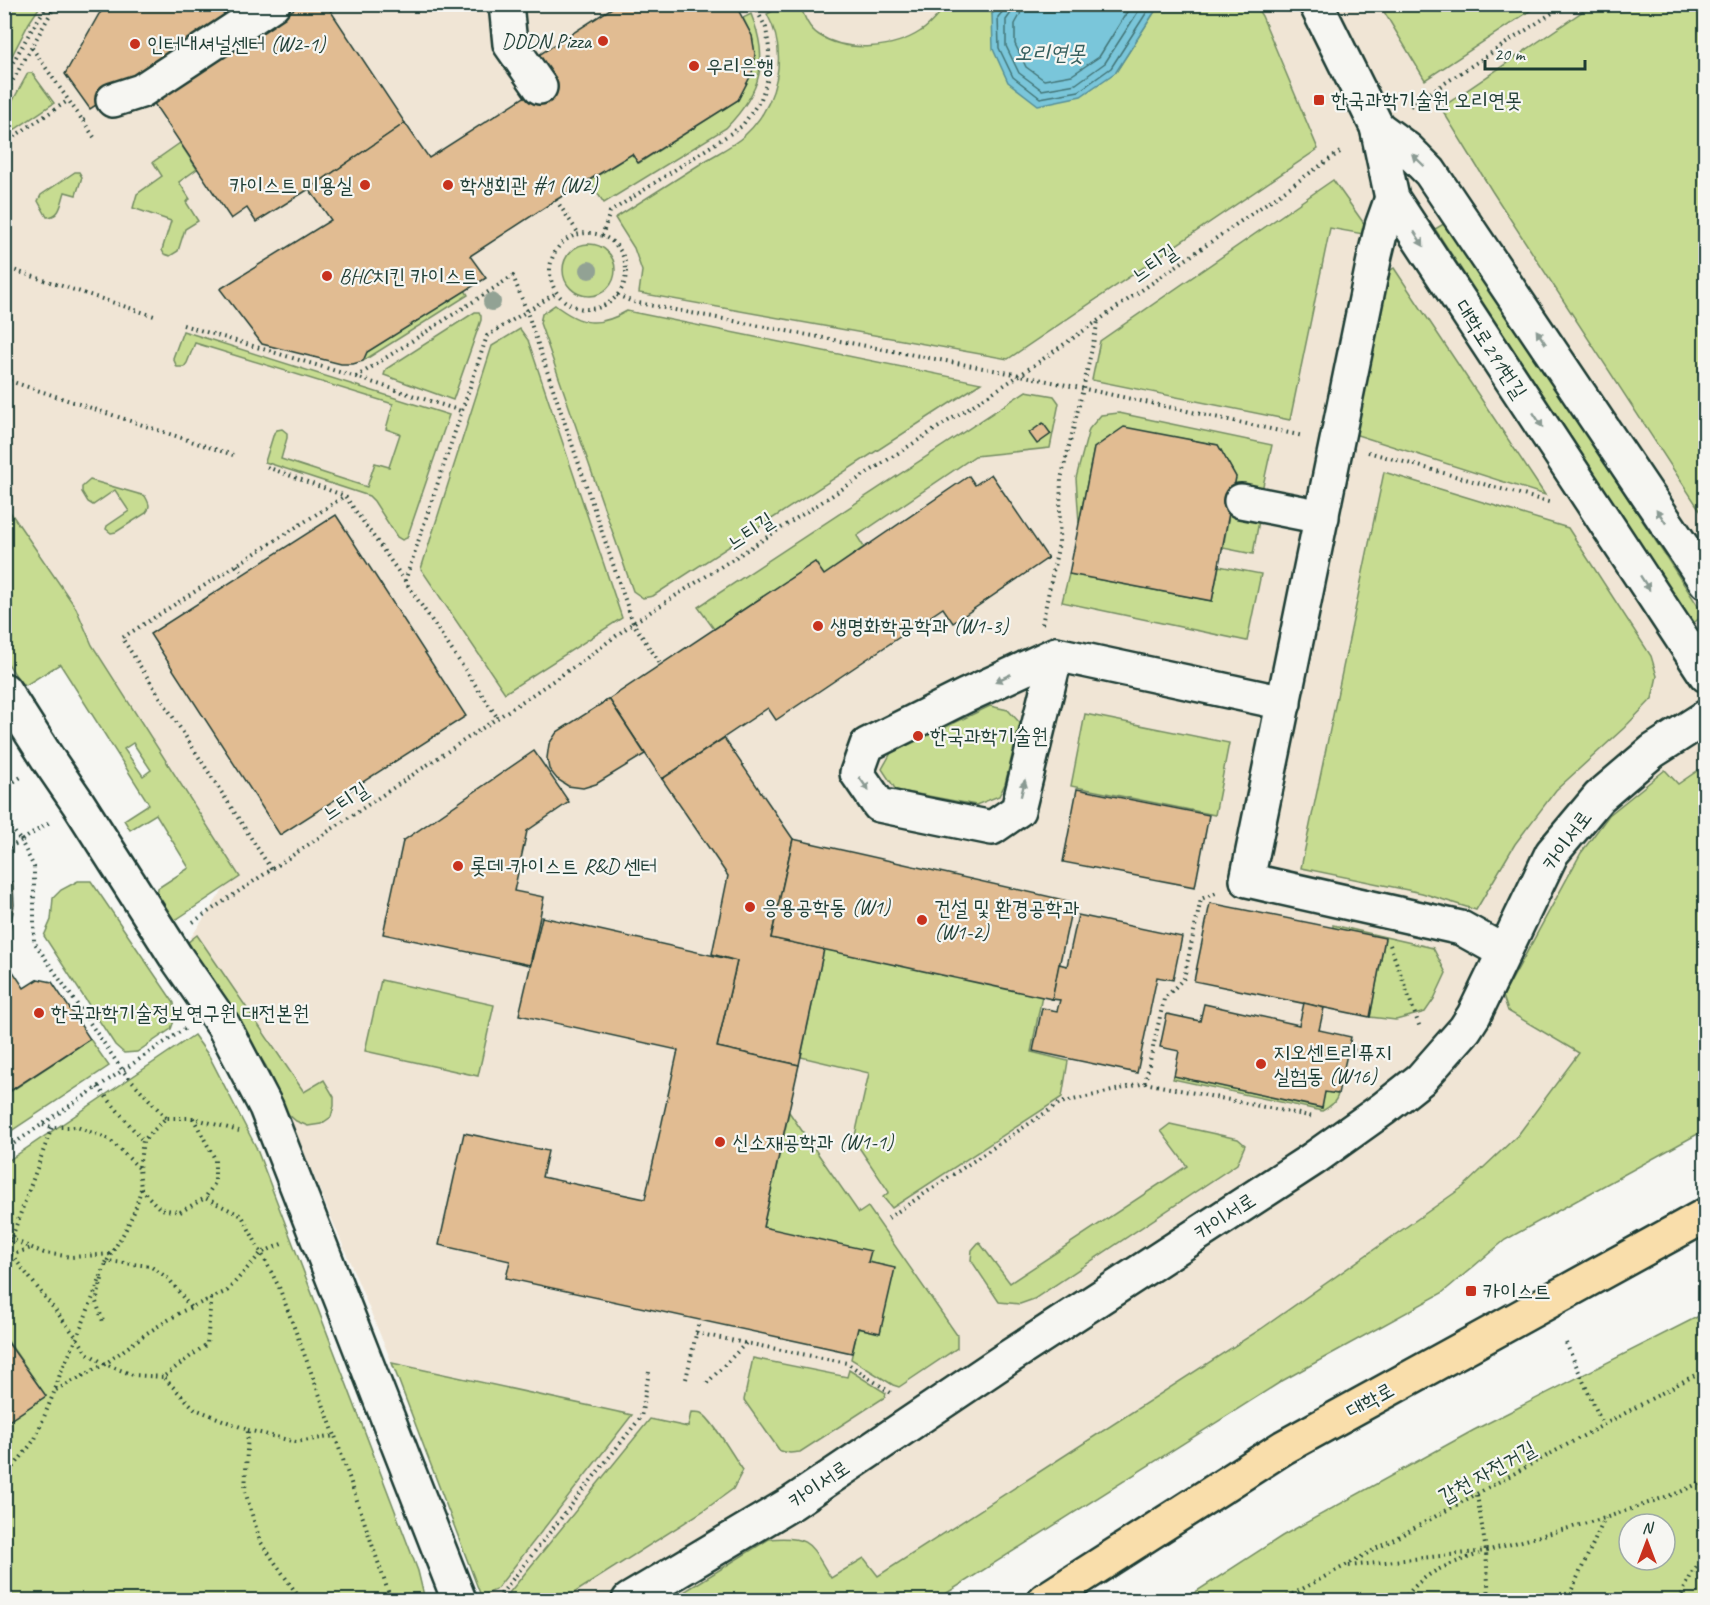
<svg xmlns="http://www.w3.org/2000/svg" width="1710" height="1605" viewBox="0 0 1710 1605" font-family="Caveat,'Poor Story',sans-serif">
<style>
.built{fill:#f0e5d5}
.green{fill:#c7dc91;stroke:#738c62;stroke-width:1.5;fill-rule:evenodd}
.water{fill:#7ac6da;stroke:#568f98;stroke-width:1.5}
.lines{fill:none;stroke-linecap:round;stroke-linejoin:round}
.shore{stroke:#437476;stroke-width:1.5}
.building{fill:#e1bc92;stroke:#1f3d34;stroke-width:1.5}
.minor-casing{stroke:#1f3d34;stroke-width:38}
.major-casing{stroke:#1f3d34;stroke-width:38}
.path{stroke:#1f3d34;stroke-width:4;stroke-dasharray:1.5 4.5;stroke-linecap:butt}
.minor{stroke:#f6f6f2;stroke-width:33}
.major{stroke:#f9deab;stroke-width:33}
.tree{fill:#92a294}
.oneway{fill:#8a9a93}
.poi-dot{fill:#c8321e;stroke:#f6f6f2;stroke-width:2}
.labels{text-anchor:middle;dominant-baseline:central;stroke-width:4.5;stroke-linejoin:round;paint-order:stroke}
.poi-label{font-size:21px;fill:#1f3d34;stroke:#f6f6f2;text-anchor:start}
.street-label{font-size:21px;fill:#1f3d34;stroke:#f6f6f2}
.water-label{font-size:22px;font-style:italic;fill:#365f5e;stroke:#f6f6f2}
</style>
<rect width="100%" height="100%" fill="#f6f6f2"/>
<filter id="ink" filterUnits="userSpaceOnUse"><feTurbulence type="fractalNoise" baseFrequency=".0167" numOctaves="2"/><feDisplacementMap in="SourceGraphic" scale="12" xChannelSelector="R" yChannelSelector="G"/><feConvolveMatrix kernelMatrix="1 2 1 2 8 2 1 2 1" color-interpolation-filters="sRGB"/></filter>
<g filter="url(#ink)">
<polygon class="built" points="4,5 1705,5 1705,1130 1505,1240 1442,1293 1282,1381 936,1600 483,1600 392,1363 288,1114 266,1066 187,943 225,887 190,825 70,647 5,569"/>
<g class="green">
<polygon points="5,4 41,5 29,23 5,69"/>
<path d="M784,5H800C804,16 808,28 819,35C847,53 894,49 921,31C931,25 939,13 947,5H1002L992,14L1116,72L1159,5H1255L1262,16L1318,149L1008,359L639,293L642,271L634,248L615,218C645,199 675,180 705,161C718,153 733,146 744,136C778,105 789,54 767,14Z"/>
<polygon points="1380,5 1539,5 1425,80"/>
<polygon points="1592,5 1705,5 1705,518 1492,191 1441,108"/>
<path d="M751,14C770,61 761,92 726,128L604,203L589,181L632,154L639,163L738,100L752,73L755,54L752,36L743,18Z"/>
<polygon points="28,73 32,73 54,103 5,136 5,115"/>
<polygon points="180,143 197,169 179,182 190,199 186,202 198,221 185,229 178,251 170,256 164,254 162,250 171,221 133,208 137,194 162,176 153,162"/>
<path d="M75,172H79L82,177L76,195L65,192C61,203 61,217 47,217L38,201L41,195Z"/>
<polygon points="1333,180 1365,225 1363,234 1330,228 1290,420 1092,380 1100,341"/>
<polygon points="1447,222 1704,615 1692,624 1435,229"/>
<circle cx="589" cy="270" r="26"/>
<polygon points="1394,268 1545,495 1354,434 1385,274"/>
<polygon points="465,290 468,295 363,361 367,352"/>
<path d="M555,305C581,325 598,328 627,311L981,383L653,596L643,598L633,591L540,323L542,314Z"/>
<polygon points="475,312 479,312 481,316 481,320 453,400 384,375 386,369"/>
<polygon points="520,329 528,340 622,618 505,693 421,569 492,346"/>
<polygon points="183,331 449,415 407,538 402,540 397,537 374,501 369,496 265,462 274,433 277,430 282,429 287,433 287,438 281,459 367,487 375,463 389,467 400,434 386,429 393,404 195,343 187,363 184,367 177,367 173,358"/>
<polygon points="1026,391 1054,396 1059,403 1050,448 975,456 857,536 864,547 824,575 815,562 714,629 698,607"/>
<polygon points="1119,413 1272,445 1261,495 1234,490 1236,477 1218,445 1124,428 1094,448 1079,523 1076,478 1089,429 1101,415"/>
<polygon points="1384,472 1568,528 1651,656 1657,676 1652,699 1624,728 1556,790 1515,844 1476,910 1422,893 1301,868"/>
<path d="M90,480L145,496C149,503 151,507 146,513L116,532L111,533L106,529L107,526L129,511L115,490L93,505L88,502L82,492V487Z"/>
<path d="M4,503L76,608L92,645L240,877L171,923L157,899L158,888L189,868L156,814L130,830L124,820L149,804L60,664L26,685L20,682L5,659ZM133,743L151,770L143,776L124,749Z"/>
<polygon points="1230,509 1260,515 1253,554 1223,548"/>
<polygon points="1219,566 1261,574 1247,641 1062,602 1069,574 1212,601"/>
<polygon points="990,706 1008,710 1020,723 1005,784 999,796 976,805 896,790 882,769 891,753"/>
<polygon points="1085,714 1229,743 1215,815 1071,786"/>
<path d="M1703,767H1706L1705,1130L1505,1240L1442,1293L1282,1381L936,1600H671L769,1539C813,1535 810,1546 831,1578L864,1558L878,1576L1261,1329L1463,1187L1518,1135L1579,1053L1508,1011L1503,996L1581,853L1609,815L1665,770L1678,784Z"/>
<polygon points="78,881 91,881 174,1003 175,1018 171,1029 137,1052 124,1053 115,1045 44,936 51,920 53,898 61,890"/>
<polygon points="1333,925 1433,948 1446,973 1434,999 1425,1012 1396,1020 1370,1017 1385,938 1333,928"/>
<polygon points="197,935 304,1092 324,1080 334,1097 334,1106 331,1117 321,1124 308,1126 296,1121 288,1114 266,1066 187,943"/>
<polygon points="824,949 1042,996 1031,1052 1068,1061 1062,1097 892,1208 883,1197 889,1192 854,1140 869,1073 801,1057"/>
<polygon points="381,980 494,1005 478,1076 365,1051"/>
<polygon points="194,1035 209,1056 256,1147 418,1571 425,1600 5,1600 4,1424 46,1396 5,1337 5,1163"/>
<polygon points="90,1039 109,1066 5,1135 5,1095"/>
<path d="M1174,1076L1321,1108L1325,1092L1338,1094C1336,1103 1329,1107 1322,1111L1173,1079Z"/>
<polygon points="789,1112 859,1213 868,1207 957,1335 957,1348 899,1387 893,1385 851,1359 858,1328 880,1332 894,1268 868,1262 763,1227"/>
<polygon points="1170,1124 1238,1139 1245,1145 1237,1164 1034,1299 1020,1304 999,1302 971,1260 972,1250 979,1242 1010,1283 1187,1166 1161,1131"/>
<path d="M1705,1313V1600H1183L1282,1536L1474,1430ZM1629,1524H1665V1560H1629Z"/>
<polygon points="753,1358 847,1377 849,1370 886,1393 885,1397 800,1452 790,1453 780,1451 744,1400"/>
<polygon points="392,1363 632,1415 496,1590 481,1596"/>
<path d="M691,1412C695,1412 698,1412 701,1413C712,1418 734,1458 743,1470L733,1489L703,1511L563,1600H511L505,1598L650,1419L688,1427Z"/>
</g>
<polygon class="water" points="1002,5 1002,4 1159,5 1116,72 1081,96 1038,105 1008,82 993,49 992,14"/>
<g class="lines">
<g class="shore">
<polyline points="1005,4 1004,10 998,17 999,48 1013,77 1040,98 1079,91 1111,68 1152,4"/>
<polyline points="1013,4 1011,13 1006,20 1006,46 1019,73 1042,90 1076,84 1105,63 1143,4"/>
<polyline points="1022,4 1020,15 1015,24 1015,44 1026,67 1044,80 1072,75 1099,57 1132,4"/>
</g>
</g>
<g class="building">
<polygon points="111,4 249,4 90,109 65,74 99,14"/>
<polygon points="302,4 326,4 405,123 309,189 256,222 247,208 231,219 153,102"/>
<polygon points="618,4 735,4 752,36 755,54 752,73 738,100 638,163 632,154 556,200 470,256 486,278 367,352 363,361 353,364 341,364 262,344 220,289 331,220 309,189 405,123 429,158 540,87 534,58"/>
<polygon points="1043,423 1051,434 1037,444 1029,433"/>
<polygon points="1124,427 1218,445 1236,477 1212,601 1069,574 1094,448"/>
<polygon points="991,474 1048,558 953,623 943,608 776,720 768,708 662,779 609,699 815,562 824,575 969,476 975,485"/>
<polygon points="336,515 466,716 280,835 150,634"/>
<polygon points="609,699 645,754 596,784 583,788 568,786 557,779 549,769 547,758 549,744 557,732"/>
<polygon points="724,738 793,839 771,938 824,949 799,1065 717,1047 737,961 712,954 728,876 662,779"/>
<polygon points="534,751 569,802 527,831 514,891 544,897 530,965 383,934 403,841"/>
<polygon points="1077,789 1209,815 1195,887 1063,862"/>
<polygon points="793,839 1073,902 1052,999 771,938"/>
<polygon points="4,882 13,882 14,905 10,929 4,939"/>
<polygon points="1210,903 1385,938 1370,1017 1194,981"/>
<polygon points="1078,915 1182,937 1173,980 1157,977 1137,1073 1033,1051 1042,1008 1057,1011 1060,1000 1052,999 1059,964 1067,966"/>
<polygon points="542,917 737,961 717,1047 799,1065 763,1227 871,1251 868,1262 895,1268 880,1333 858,1328 852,1353 506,1278 510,1261 439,1245 464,1133 548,1151 542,1177 645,1199 678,1050 519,1015"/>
<polygon points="4,958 24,988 38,979 52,982 90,1039 4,1095"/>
<polygon points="1304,1003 1324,1008 1319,1030 1351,1037 1338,1094 1325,1092 1322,1108 1174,1076 1179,1051 1160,1047 1167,1014 1200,1021 1204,1004 1299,1025"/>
<polygon points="4,1337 46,1396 4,1424"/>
</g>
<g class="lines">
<defs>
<g id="minor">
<polyline points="506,4 510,44 540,87"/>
<polyline points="1316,4 1377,127 1392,198 1706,675"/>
<polyline points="113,100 141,91 273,4"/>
<polyline points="1377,127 1407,149 1430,172 1706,582"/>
<polyline points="1392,198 1382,226 1375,255 1247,880 1461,928 1504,952"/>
<polyline points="1241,501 1322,517"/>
<polyline points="1056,654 1018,810 992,828 879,805 857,773 867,745 965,696 1056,654 1284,703"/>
<polyline points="4,690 48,759 78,803 176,957 223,1025 266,1107 459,1600"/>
<polyline points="629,1600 792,1503 1009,1357 1313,1159 1383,1109 1421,1079 1465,1029 1474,1015 1552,853 1599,797 1653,751 1706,717"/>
</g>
<polyline id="major" points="1045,1600 1284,1447 1706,1215"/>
</defs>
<use href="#minor" class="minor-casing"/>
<use href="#major" class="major-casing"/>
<g class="path">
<polyline points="32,48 83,121 86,119"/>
<polyline points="4,78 29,34 48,4"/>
<polyline points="4,96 56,4"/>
<polyline points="1410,106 1566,4"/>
<polyline points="83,121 94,137"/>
<polyline points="4,143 69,100"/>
<polyline points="556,200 579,234"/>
<circle cx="588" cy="271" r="38"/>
<polyline points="602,236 610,212 742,126 761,99 768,78 769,48 766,28 754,5 756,4"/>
<polyline points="4,267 157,317"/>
<polyline points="617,295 633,302 1020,375 1303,436"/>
<polyline points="183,325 356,377 461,411"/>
<polyline points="356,377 513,276 527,312 633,623 661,665"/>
<polyline points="4,379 233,455"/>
<polyline points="1368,452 1552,503"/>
<polyline points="267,467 345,496 405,581 497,717"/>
<polyline points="237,565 244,574"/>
<polyline points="405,581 487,336 556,293"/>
<polyline points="1042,624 1059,543 1061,479 1083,389 1098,321"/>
<polyline points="4,788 21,777"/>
<polyline points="4,818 21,841 50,822"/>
<polyline points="4,850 21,841 34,867 34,942 123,1071 166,1118"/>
<polyline points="271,869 122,638 345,496"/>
<polyline points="193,922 584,660 633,623 1020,375 1340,152"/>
<polyline points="1390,945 1420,1028"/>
<polyline points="1348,1049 1394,1059"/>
<polyline points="1145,1083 1164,999 1184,978 1201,899 1218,892"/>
<polyline points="98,1087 143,1141"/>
<polyline points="193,1118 215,1159 215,1183 205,1198 242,1216 279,1287 335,1436"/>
<polyline points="43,1125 52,1127 77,1127 109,1139 139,1168"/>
<polyline points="4,1150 186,1028"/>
<polyline points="141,1189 160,1209 180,1212 205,1198"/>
<polyline points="888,1218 1060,1103 1095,1095 1145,1083 1314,1117"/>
<polyline points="4,1236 44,1253 72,1257 111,1254"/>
<polyline points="11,1254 77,1338 87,1353 105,1364 133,1375 163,1377"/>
<polyline points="11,1255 31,1248"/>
<polyline points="4,1259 52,1127"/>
<polyline points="106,1263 107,1261 150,1266 169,1279 191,1308"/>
<polyline points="102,1279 96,1302 104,1324"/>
<polyline points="211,1299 207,1344 163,1377 195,1409 248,1430 245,1491 260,1541 301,1600"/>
<polyline points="696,1333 745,1343"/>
<polyline points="1566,1343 1603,1425"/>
<polyline points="686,1379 699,1321"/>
<polyline points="707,1383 746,1343 847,1363 894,1395"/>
<polyline points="56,1390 105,1364 147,1333 183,1311 227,1291 261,1253 284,1243"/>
<polyline points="248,1430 296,1442 335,1436 391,1600"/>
<polyline points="4,1474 12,1469 35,1439 55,1390 60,1374 77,1338 107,1261 125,1231 135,1210 141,1189 139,1168 143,1141 166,1118 193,1118 239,1131"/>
<polyline points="1477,1495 1486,1551 1489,1600"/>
<polyline points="1349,1566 1486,1551 1605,1518 1680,1492 1706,1480"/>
<polyline points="500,1600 501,1594 641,1417 649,1372"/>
<polyline points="1282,1600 1706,1369"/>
<path d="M1403,1600C1426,1570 1445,1566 1479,1554"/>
<polyline points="1567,1600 1605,1518"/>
<polyline points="1679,1600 1694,1569 1706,1560"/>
</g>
<use href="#minor" class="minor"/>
<use href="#major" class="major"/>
</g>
<g class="tree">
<circle cx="589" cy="270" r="9"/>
<circle cx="492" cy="302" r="9"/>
</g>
<defs><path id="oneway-solid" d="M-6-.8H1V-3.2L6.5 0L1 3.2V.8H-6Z" transform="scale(1.5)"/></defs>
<g class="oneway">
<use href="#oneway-solid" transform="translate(1418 160) rotate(-136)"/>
<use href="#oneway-solid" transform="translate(1419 239) rotate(57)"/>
<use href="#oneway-solid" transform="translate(1541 337) rotate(-124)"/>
<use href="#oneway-solid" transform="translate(1538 420) rotate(57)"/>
<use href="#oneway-solid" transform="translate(1661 516) rotate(-124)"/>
<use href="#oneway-solid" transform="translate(1645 583) rotate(57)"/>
<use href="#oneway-solid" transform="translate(1003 678) rotate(155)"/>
<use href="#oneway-solid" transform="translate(864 784) rotate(55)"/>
<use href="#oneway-solid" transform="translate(1023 788) rotate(-76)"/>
</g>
</g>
<g class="poi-dot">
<circle cx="603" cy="41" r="6"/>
<circle cx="135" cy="44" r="6"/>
<circle cx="694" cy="66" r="6"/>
<rect x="1313" y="94" width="12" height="12" rx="3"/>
<circle cx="365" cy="185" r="6"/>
<circle cx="448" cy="185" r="6"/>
<circle cx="327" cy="276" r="6"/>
<circle cx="818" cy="626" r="6"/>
<circle cx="918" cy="736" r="6"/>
<circle cx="458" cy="866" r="6"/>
<circle cx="750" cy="907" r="6"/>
<circle cx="922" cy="920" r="6"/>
<circle cx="39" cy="1013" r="6"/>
<circle cx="1261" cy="1064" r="6"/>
<circle cx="720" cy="1142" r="6"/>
<rect x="1465" y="1285" width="12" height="12" rx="3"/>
</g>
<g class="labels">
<g class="poi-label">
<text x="591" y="41" text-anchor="end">DDDN Pizza</text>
<text x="147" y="44">인터내셔널센터 (W2-1)</text>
<text x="706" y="66">우리은행</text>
<text x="1331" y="100">한국과학기술원 오리연못</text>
<text x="353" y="185" text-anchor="end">카이스트 미용실</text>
<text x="460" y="185">학생회관 #1 (W2)</text>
<text x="339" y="276">BHC치킨 카이스트</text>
<text x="830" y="626">생명화학공학과 (W1-3)</text>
<text x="930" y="736">한국과학기술원</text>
<text x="470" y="866">롯데-카이스트 R&amp;D 센터</text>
<text x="762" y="907">응용공학동 (W1)</text>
<text x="934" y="908">건설 및 환경공학과<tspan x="934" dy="24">(W1-2)</tspan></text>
<text x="51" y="1013">한국과학기술정보연구원 대전본원</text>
<text x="1273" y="1052">지오센트리퓨지<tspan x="1273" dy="24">실험동 (W16)</tspan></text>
<text x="732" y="1142">신소재공학과 (W1-1)</text>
<text x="1483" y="1291">카이스트</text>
</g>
<g class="street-label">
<text transform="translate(1154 263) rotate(-35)">느티길</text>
<text transform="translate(1491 349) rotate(57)">대학로291번길</text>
<text transform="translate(750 531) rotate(-33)">느티길</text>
<text transform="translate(345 801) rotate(-34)">느티길</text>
<text transform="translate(1567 840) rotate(-54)">카이서로</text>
<text transform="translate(1225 1216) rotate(-33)">카이서로</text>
<text transform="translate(1370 1400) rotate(-29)">대학로</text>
<text transform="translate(1487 1472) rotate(-29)">갑천 자전거길</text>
<text transform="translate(819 1484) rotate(-34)">카이서로</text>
</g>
<g class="water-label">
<text x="1050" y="53">오리연못</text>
</g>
</g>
<rect width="1710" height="1605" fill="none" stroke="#f6f6f2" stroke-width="24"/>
<rect x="12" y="12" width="1686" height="1581" fill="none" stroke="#1f3d34" stroke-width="2" filter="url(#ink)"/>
<g transform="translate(1647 1542)"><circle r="28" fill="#f6f6f2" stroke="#a0aca6" stroke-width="1.5"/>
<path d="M0-4.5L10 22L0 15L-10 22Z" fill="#c8321e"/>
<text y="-9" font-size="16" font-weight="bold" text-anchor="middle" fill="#1f3d34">N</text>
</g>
<path d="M1485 60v9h100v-9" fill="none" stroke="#1f3d34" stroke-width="3"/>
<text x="1494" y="60" font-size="18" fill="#1f3d34" stroke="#f6f6f2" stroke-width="4.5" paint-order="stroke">20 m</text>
</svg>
